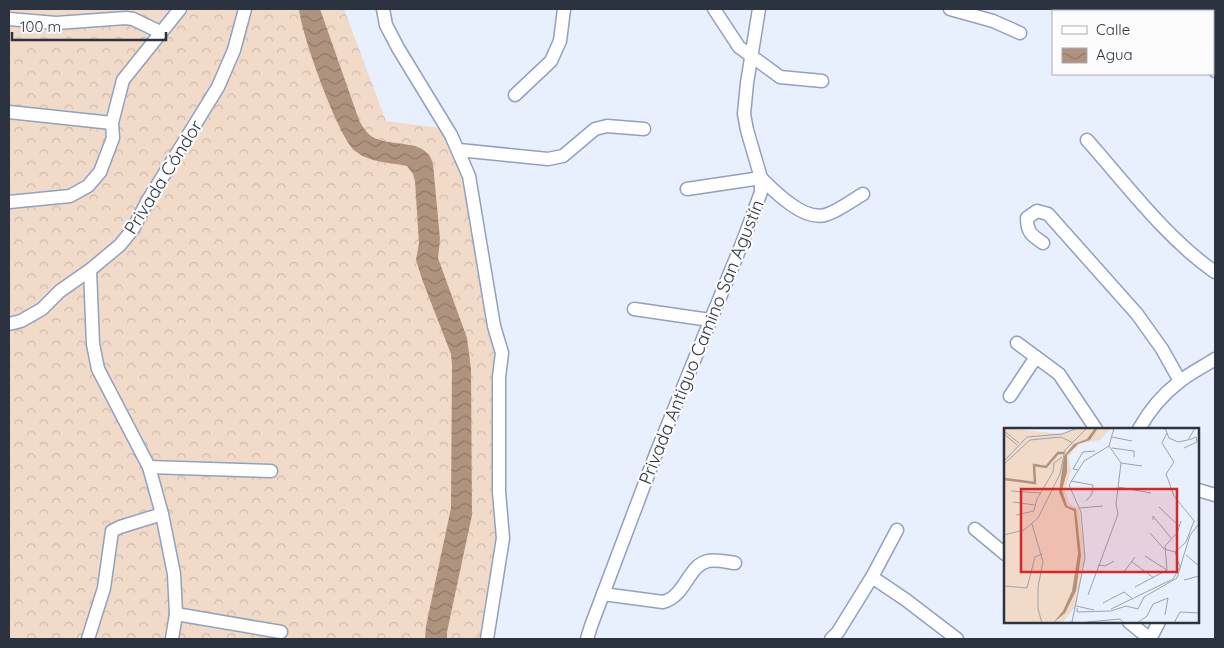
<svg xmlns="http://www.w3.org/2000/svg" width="1224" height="648" viewBox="0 0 1224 648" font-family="Quicksand,sans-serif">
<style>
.forest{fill:url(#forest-crowns)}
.water{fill:url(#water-waves)}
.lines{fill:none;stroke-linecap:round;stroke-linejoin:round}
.minor-casing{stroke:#91a1c0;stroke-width:15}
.minor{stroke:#fff;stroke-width:12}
.labels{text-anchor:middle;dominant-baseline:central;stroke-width:4.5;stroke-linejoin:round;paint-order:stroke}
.street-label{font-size:18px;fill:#2c3340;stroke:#fcfcfc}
.inset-river{fill:none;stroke:#b0937e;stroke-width:2.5}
.inset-road{fill:none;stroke:#9da4b1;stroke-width:1}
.view{fill:#d62828;fill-opacity:0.15;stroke:#d62828;stroke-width:2.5}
.inset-edge{fill:none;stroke:#2c3340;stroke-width:2.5}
</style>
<defs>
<pattern id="forest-crowns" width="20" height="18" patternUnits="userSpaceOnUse" patternTransform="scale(1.25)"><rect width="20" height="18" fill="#f2dac9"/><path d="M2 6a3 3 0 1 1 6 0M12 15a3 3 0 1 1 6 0" fill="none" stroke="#d0bcae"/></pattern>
<pattern id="water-waves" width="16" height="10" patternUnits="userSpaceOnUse" patternTransform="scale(1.25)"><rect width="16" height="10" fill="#b0937e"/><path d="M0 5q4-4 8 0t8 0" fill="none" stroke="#8f7969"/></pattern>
</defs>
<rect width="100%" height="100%" fill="#e8effd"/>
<polygon class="forest" points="9,9 344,9 386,121 447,129 459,150 502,353 503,538 487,639 9,639"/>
<path class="water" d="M299,9H320L359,120C362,126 366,132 371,136C391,149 426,136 433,164L440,239L438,258L467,338L471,369L472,515L447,632V639H425L426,626L451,508L452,365L451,354L423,282L416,260L419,243L415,181L413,174L407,166C389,162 370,163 355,151C338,137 301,33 299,9Z"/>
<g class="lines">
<defs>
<g id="minor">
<polyline points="383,9 386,25 398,48 451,135 469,176 494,326 502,353 499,377 499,492 503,538 487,639"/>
<polyline points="714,9 739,47 776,74 780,77 822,81"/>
<polyline points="950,9 993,21 1020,33"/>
<polyline points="1189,9 1189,11"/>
<polyline points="9,19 56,23 126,18 133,19 160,32"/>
<polyline points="1213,67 1215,71"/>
<polyline points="515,95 551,61 560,41 564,9"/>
<polyline points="9,112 112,123"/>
<path d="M1087,140C1126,184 1167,239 1215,272"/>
<polyline points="459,150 548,159 563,156 595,129 607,126 644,129"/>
<path d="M687,189L761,178C775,192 804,221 825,215C837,212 851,201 863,194"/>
<polyline points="9,202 70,196 88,186 100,172 113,138 112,123 123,80 180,9"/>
<path d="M1043,243C1031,235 1027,232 1027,218L1037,211L1048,214L1137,314L1162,349L1180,381"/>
<polyline points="90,270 93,344 98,369 149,467 162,514 174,574 176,614 172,639"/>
<polyline points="634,309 710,320"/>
<polyline points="9,324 21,321 42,309 60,291 90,270 120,245 133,229 147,202 218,87 234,50 245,9"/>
<polyline points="1017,343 1059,374 1096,429"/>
<polyline points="1010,396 1036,357"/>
<path d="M1139,429C1149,411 1162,395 1179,382C1190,373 1203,367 1215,359"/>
<polyline points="149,467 271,471"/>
<polyline points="1198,490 1215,495"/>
<polyline points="975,529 1005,554"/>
<polyline points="872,577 906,600 957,639"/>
<path d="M603,594L663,602C686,596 688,565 708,561C716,559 727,562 735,563"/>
<polyline points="176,614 281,632"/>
<polyline points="1129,622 1150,639"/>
<polyline points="88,639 104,588 112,531 120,527 162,514"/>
<polyline points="587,639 591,626 657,451 743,241 761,192 761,178 747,130 744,114 747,83 759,9"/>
<polyline points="831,639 838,632 872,577 897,530"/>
<polyline points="1150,639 1159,622"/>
</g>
</defs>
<use href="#minor" class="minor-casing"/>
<use href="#minor" class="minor"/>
</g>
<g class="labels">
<g class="street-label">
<text transform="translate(163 177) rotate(-58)">Privada Cóndor</text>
<text transform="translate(701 342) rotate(-68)">Privada Antiguo Camino San Agustín</text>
</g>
</g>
<g transform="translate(1004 428)">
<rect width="195" height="195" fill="#e8effd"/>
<path d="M0,0L58,6L74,0H107L96,12L75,16L64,29L67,43L61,62L66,76L75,80L81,130L72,178L58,195H25L13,169L0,159Z" fill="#f2dac9"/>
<path d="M0,159L13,169L25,195H0Z" fill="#f2dac9"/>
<path d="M91,0H94L86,12L74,16L63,27V44L58,62L63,78L72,81L77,127L72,163L61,185L49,195L59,183L68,163L74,126L70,83L61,79L55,64L60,28L70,16L83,11Z" fill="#b0937e"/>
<path class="inset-river" d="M0,51L31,55L30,37L42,39L54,25H60"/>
<path class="inset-road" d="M161,0L165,10L174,14L184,12L191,0M0,3L15,15M163,5L158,15L170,34L162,46L170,68L191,94M0,6L13,17M108,9L128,13M105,18L110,0M108,20L130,23V29M180,20L193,14L192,9L185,12M0,33L23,9L58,6L74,0M117,35L138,38M0,36L26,12L57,9L69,15M74,42L69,41L79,24L91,23M67,53L89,57L88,66L82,73M114,59L147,65M7,63L37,65M9,74L31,77M155,79L175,98M75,80L99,78M12,87L30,83L33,71L49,44L50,35L58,29M149,92V88L167,110M28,96L39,134L34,159V181L38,195M146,105L160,121L171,124M0,107L20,102L34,90L56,46L61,22L83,0M182,127L195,138M141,128L163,142M128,134L150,150M94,137L101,138L110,133M119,145L131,129M180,152L195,148M0,158L23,160L31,129L38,126M131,159L163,142L161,118L173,105L177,93M84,167L114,86L112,76L117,35L105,18M99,175L120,164L129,171M72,178L90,182M73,180V184L107,183L122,178L134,181L140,169L173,150L186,107L194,97M107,181L169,151L176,139L171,124L182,114L190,93M83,194L116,191L120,195M61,195L68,194L81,130L77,84L65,57L80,33L105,18M133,195L143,188L149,176L164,170L161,187M170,195L176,184L195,185"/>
<path class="view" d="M17,61H173V144H17Z"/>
<rect width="195" height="195" class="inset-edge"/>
</g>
<rect width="1224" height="648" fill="none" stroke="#2c3340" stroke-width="20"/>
<rect x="1052" y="10" width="162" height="65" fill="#fcfcfc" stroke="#a9acb1"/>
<rect x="1062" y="26" width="25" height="8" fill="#ffffff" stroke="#a9acb1"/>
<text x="1096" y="35" font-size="15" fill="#2c3340">Calle</text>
<rect x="1062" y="48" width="25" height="15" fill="url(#water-waves)" stroke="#a9acb1"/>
<text x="1096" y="60" font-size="15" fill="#2c3340">Agua</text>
<path d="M12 32v8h154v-8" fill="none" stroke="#2c3340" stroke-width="2.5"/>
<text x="20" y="32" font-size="15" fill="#2c3340" stroke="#fcfcfc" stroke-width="4" paint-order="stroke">100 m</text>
</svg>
